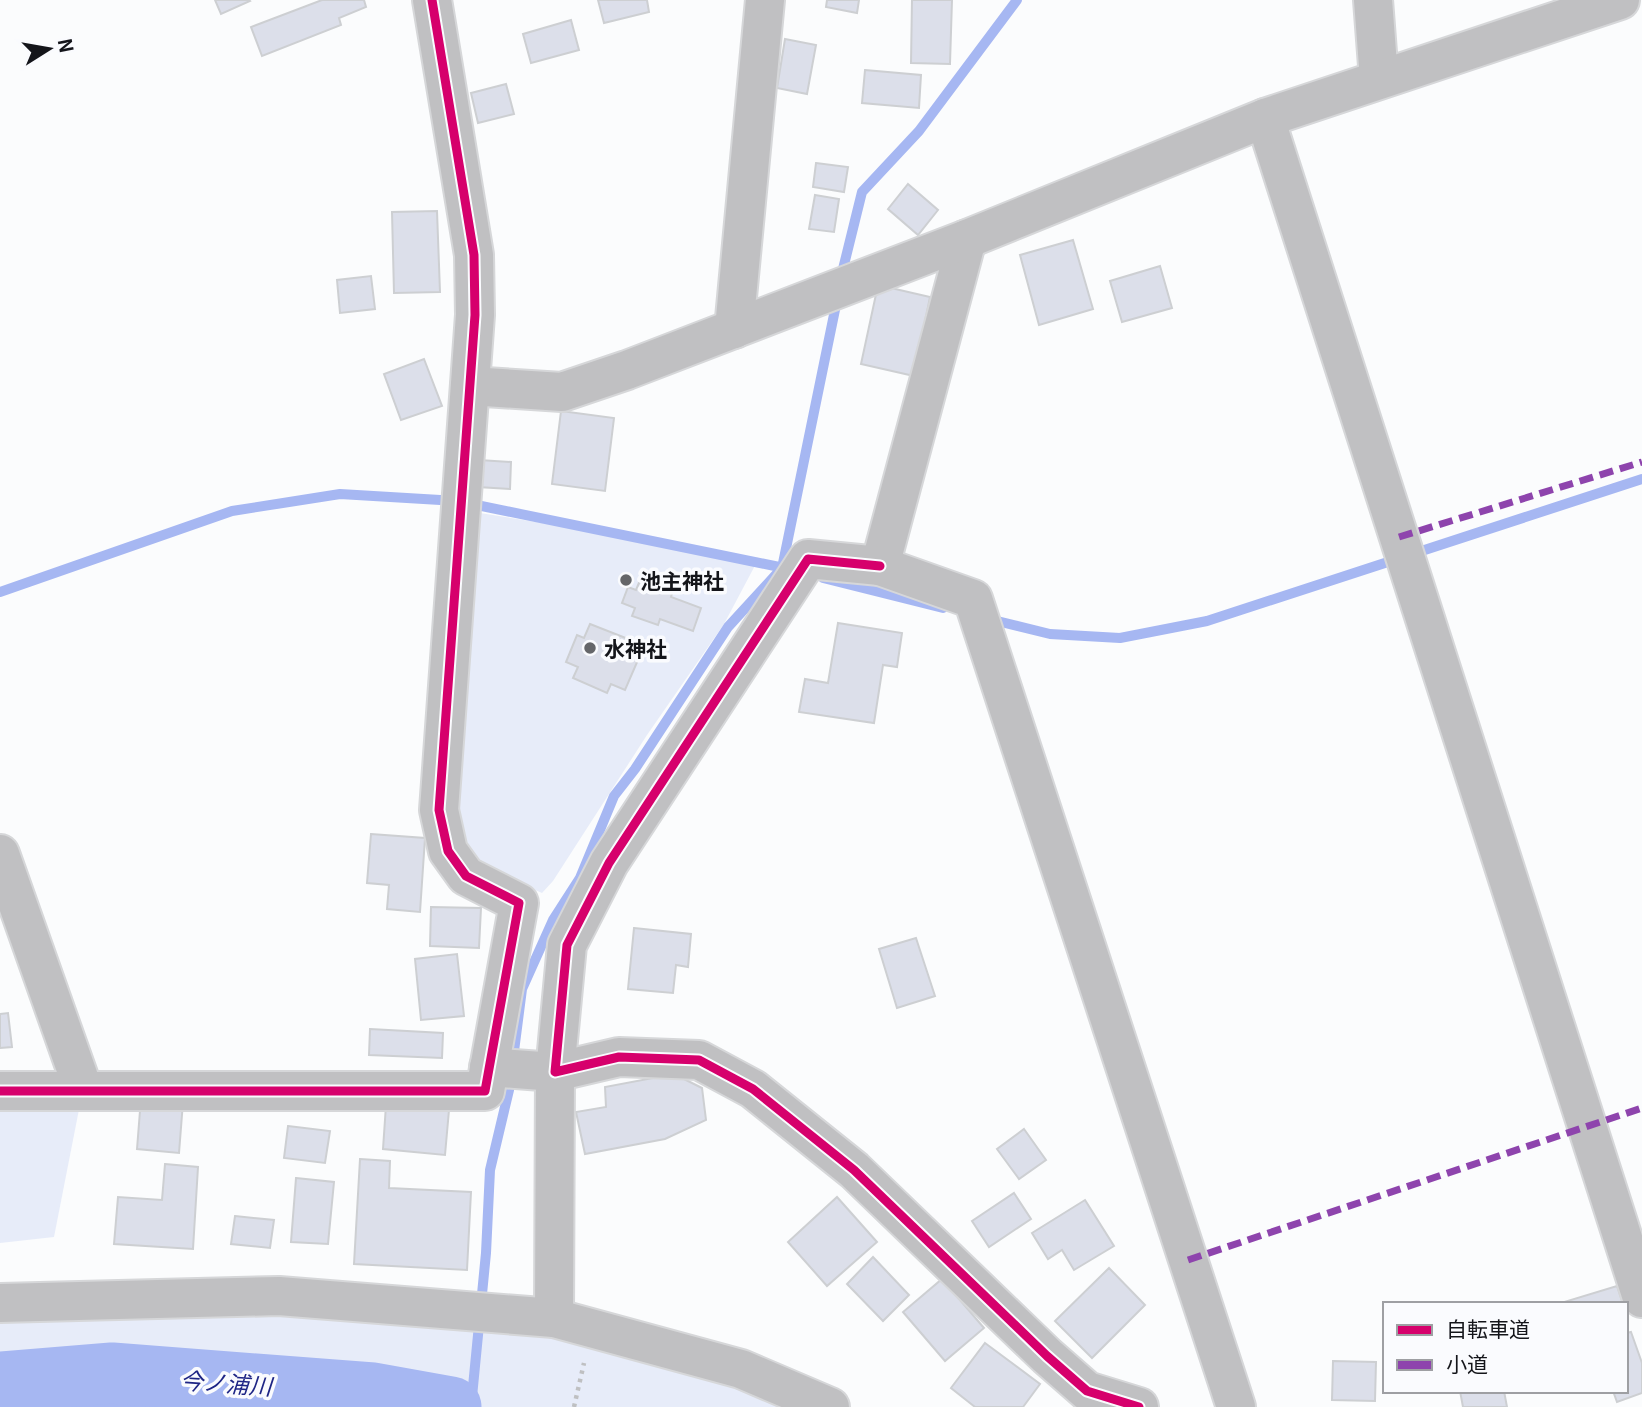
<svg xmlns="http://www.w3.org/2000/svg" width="1642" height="1407" viewBox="0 0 1642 1407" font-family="Georgia,'Noto Sans JP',serif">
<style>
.green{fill:#e7ecf9}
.water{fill:#a6b7f2}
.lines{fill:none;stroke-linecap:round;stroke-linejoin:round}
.stream{stroke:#a6b7f2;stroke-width:10}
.river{stroke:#a6b7f2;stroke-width:61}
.building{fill:#dcdfea;stroke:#cdcfd2;stroke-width:2}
.street-casing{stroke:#d6d7d9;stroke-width:42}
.path{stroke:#bfc0c2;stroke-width:4.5;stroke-dasharray:3.5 5;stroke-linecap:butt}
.street{stroke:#c0c0c2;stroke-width:38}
.quiet{stroke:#8e44ad;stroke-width:7;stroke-dasharray:14 7;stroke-linecap:butt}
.cycleway-casing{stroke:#fafbfe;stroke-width:13}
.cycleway{stroke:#d6006c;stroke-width:9}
.poi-dot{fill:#656669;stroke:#fafbfe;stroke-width:2.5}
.labels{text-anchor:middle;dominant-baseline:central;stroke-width:7;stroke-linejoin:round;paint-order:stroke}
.poi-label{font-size:21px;font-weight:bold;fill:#14151a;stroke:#fafbfe;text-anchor:start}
.water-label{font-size:23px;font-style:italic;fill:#1e2585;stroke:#fafbfe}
</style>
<rect width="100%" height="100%" fill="#fbfcfd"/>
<g class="green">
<polygon points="480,513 759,558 724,624 647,735 553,881 542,893 501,875 477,859 459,828 453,782"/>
<polygon points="83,1089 54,1237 0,1243 0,1091"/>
<polygon points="0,1303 592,1328 797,1407 0,1407"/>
</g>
<polygon class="water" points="0,1374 178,1378 472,1407 0,1407"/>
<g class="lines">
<g class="stream">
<polyline points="841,277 862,192 919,131 1017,0"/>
<polyline points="823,578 943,608"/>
<polyline points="0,592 232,511 340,494 457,501 794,570"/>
<polyline points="989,619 1050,634 1120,638 1207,621 1642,479"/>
<polyline points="471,1407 486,1253 490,1170 509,1090 522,989 553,920 580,878 614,796 635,769 728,627 782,568 837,300"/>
</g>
<polyline class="river" points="0,1382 112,1373 373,1393 451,1407"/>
</g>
<g class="building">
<polygon points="215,0 249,0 250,1 221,14"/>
<polygon points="322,0 364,0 366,7 339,18 341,25 262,56 251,27"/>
<polygon points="598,0 647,0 649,12 604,23"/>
<polygon points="827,0 859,0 857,13 826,7"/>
<polygon points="912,0 952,0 950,64 911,63"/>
<polygon points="571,20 579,50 531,63 523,34"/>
<polygon points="785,39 816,45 807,94 777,88"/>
<polygon points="865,70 921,75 919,108 862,103"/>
<polygon points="506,84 514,114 478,123 471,93"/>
<polygon points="816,163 848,167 844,192 813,187"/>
<polygon points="908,184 938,210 918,235 888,209"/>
<polygon points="815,195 839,199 834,232 809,229"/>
<polygon points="437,211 440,292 394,293 392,212"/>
<polygon points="1073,240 1093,309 1039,325 1020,255"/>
<polygon points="1160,266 1172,308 1122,322 1110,281"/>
<polygon points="371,276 375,309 340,313 337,280"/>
<polygon points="878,285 930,297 914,376 861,364"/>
<polygon points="424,359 442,406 401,420 384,374"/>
<polygon points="561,411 614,418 605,491 552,484"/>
<polygon points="479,460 511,462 510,489 478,487"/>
<polygon points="641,578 673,590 671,597 701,608 693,631 660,619 658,625 632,616 635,608 622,603 628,587 636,590"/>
<polygon points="838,623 902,633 897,667 883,665 874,723 799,712 805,679 828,683"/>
<polygon points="590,624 631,640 628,648 641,653 625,690 611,684 607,693 573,678 578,667 566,662 577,635 584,638"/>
<polygon points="371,834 425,838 420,912 387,909 389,885 367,883"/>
<polygon points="431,907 481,908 479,948 430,946"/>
<polygon points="634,928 691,934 688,967 676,965 673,993 628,989"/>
<polygon points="916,938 935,996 897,1008 879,949"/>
<polygon points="457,954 464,1016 421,1020 415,959"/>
<polygon points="8,1013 12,1047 0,1048 0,1014"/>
<polygon points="370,1029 443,1033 442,1058 369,1055"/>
<polygon points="674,1074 702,1088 706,1120 665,1139 585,1154 576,1112 606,1107 605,1087"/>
<polygon points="141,1098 183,1102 179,1153 137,1149"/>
<polygon points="386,1105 449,1110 445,1155 383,1149"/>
<polygon points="288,1126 330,1131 325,1163 284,1158"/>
<polygon points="1024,1129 1046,1160 1019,1179 997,1149"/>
<polygon points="360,1159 390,1161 389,1188 471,1192 467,1270 354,1264"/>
<polygon points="165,1164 198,1167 193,1249 114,1244 118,1197 162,1200"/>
<polygon points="296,1178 334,1182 328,1244 291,1242"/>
<polygon points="1014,1193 1031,1219 989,1247 972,1221"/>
<polygon points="837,1197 877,1242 827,1286 788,1242"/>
<polygon points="1085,1200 1114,1246 1074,1270 1062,1250 1048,1259 1032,1233"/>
<polygon points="235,1216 274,1220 270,1248 231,1244"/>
<polygon points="873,1257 909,1295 883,1321 847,1284"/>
<polygon points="1109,1268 1145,1305 1092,1358 1055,1321"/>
<polygon points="942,1279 984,1328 945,1361 903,1312"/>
<polygon points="1617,1286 1623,1304 1565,1304 1564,1302"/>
<polygon points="1631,1332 1642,1363 1642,1393 1617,1402 1613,1391 1626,1391 1626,1333"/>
<polygon points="985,1343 1040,1384 1023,1407 975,1407 951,1388"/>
<polygon points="1333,1361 1376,1362 1375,1401 1332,1400"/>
<polygon points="1460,1391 1504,1391 1507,1407 1463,1407"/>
</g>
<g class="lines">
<defs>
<g id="street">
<polyline points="1373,0 1379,79"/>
<polyline points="1265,118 1642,1298"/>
<polyline points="967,239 880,566 973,599 1236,1407"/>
<polyline points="734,329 765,0"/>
<polyline points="470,386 562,392 627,370 967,239 1265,118 1620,0"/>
<polyline points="880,566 808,559 609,863 567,945 555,1072 619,1057 699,1060 753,1089 854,1170 1047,1356 1087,1391 1139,1407"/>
<polyline points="0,854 83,1089"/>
<polyline points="489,1067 555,1072 554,1318"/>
<polyline points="0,1091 485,1091 519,903 466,876 448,851 439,810 475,315 474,255 432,0"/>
<polyline points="0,1303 279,1296 554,1318 741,1369 830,1407"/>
</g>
</defs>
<use href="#street" class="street-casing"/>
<polyline class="path" points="574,1407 584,1363"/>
<use href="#street" class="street"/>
<g class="quiet">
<polyline points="1399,537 1642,462"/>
<polyline points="1188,1260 1642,1108"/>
</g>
<defs>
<g id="cycleway">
<polyline points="880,566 808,559 609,863 567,945 555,1072 619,1057 699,1060 753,1089 854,1170 1047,1356 1087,1391 1139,1407"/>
<polyline points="0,1091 485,1091 519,903 466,876 448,851 439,810 475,315 474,255 432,0"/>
</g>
</defs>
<use href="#cycleway" class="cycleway-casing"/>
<use href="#cycleway" class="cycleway"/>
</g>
<g class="poi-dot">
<circle cx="626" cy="580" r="7"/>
<circle cx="590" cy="648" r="7"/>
</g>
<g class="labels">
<g class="poi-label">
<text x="640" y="580">池主神社</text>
<text x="604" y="648">水神社</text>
</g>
<g class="water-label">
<text transform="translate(226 1382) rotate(4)">今ノ浦川</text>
</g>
</g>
<rect x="1383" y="1302" width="245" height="91" fill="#fafbfe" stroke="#9e9fa3" stroke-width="2"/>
<rect x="1397" y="1325" width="35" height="10" fill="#d6006c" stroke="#9e9fa3" stroke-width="2"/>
<text x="1446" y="1337" font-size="21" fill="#14151a">自転車道</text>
<rect x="1397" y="1360" width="35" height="10" fill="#8e44ad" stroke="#9e9fa3" stroke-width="2"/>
<text x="1446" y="1372" font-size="21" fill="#14151a">小道</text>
<g transform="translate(49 49) rotate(79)" stroke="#fafbfe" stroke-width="5" paint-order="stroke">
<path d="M0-5L12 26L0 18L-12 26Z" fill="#14151a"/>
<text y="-10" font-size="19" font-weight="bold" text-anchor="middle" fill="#14151a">N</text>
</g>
</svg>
